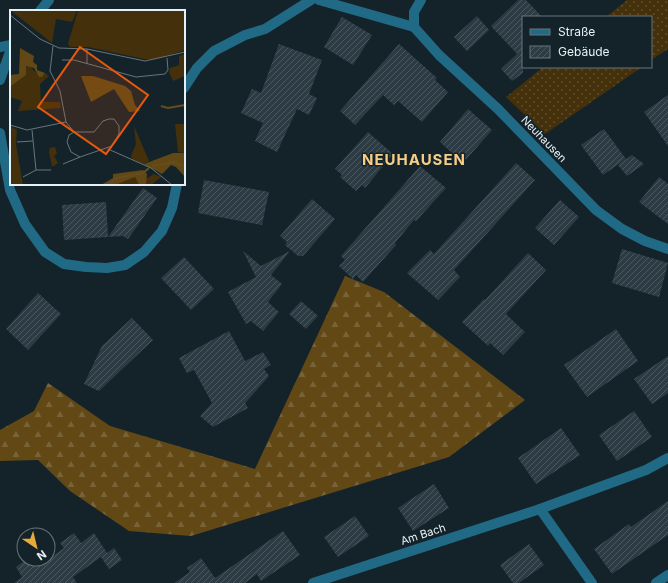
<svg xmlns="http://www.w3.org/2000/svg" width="668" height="583" viewBox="0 0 668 583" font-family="Inter,sans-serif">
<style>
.grass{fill:url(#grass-dots)}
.forest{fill:url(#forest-firs)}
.building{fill:url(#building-hatch)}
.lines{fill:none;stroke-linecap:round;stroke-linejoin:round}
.minor{stroke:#206a86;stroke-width:10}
.labels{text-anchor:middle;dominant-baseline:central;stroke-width:3;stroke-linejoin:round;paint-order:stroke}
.street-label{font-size:11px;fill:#e6f0f5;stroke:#14232a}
.district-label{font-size:15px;font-weight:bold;letter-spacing:1px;fill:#f8ce87;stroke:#14232a}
.inset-river{fill:none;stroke:#684d1c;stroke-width:2}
.inset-road{fill:none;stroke:#68757b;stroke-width:1}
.view{fill:#e8590c;fill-opacity:0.15;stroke:#e8590c;stroke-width:2}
.inset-edge{fill:none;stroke:#e6f0f5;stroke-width:2}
</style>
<defs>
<pattern id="grass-dots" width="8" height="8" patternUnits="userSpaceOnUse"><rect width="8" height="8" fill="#44300a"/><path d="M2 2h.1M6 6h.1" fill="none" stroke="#5f4e2e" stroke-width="1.8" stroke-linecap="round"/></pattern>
<pattern id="forest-firs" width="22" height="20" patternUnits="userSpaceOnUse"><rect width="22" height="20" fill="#624815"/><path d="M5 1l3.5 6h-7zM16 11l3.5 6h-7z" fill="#786338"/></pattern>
<pattern id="building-hatch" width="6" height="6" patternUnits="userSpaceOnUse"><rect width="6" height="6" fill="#2d3c44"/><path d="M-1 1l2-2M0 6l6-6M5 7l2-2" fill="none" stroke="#4b5860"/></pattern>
</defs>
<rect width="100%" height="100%" fill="#14232a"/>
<g class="grass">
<polygon points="627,0 668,0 668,49 651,60 651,17 606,17"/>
<polygon points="543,67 642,67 545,134 506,97"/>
</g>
<polygon class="forest" points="345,276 384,292 525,400 449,457 191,536 129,531 70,491 38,460 0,461 0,430 34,411 48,383 110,426 255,469"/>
<g class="building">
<polygon points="518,0 526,0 542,17 523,17 523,73 512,81 501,69 517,54 491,26"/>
<polygon points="477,16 489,30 467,51 454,37"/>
<polygon points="342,17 372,35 353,65 324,47"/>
<polygon points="279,44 322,60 309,94 317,98 309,115 297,109 277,152 255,141 263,123 241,113 252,89 261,93"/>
<polygon points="399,44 437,78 435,80 448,92 422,122 398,101 394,105 383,95 355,125 340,111"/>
<polygon points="668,95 668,146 644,112"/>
<polygon points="468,109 492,130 463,163 440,142"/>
<polygon points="604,129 626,159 603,175 581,145"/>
<polygon points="368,132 393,154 365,188 362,185 356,191 340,177 342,175 335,169"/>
<polygon points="632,155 644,164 627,176 618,165"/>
<polygon points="516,163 535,180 454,270 460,277 438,300 407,273 430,250 434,254"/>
<polygon points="420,166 446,188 416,221 414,220 395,243 396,245 363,282 356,275 353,279 339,266 345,260 341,256"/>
<polygon points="659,177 668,184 668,224 639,202"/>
<polygon points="204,180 269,192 262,225 198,213"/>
<polygon points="143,188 157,198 128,239 123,236 108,237"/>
<polygon points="312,199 335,219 303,256 298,256 285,245 287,242 280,236"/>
<polygon points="560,200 579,217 554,245 535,228"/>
<polygon points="106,202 108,237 64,240 62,205"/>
<polygon points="622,249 668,263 659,297 612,283"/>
<polygon points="243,251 261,266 290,251 271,275 282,284 268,302 279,312 263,331 251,321 246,324 228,292 256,277"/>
<polygon points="528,253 546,270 506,314 525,332 503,355 490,343 488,346 462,322 484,299 485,300"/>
<polygon points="184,257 214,289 191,310 161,278"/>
<polygon points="38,293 61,314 28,350 6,329"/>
<polygon points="301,301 318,316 306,329 289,314"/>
<polygon points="132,318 153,340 99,391 84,384 102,346"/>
<polygon points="616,329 638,361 587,397 564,365"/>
<polygon points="229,331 245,361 263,352 271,365 264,369 269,376 245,403 248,408 213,427 200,416 212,403 194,370 187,373 179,358"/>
<polygon points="668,356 668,393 652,404 634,379"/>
<polygon points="634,411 652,437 617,461 599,435"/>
<polygon points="561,428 580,455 536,484 518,458"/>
<polygon points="434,484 449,508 413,531 398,508"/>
<polygon points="668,501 668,535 612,574 594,549 629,524 631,527"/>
<polygon points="355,516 369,536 338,557 324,537"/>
<polygon points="283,531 300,555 261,581 257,574 245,583 174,583 190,572 187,568 201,558 215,578"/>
<polygon points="74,533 81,543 94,533 107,553 114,548 122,560 109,569 101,557 73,577 77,583 14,583 22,577 16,567 27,559 31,559 37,567 64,548 60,543"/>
<polygon points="529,544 544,565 519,583 513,583 500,565"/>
</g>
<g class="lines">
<g class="minor">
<polyline points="319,0 414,27"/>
<polyline points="40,11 49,0"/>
<polyline points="414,27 439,55 498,109 596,210 622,229 645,241 668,249"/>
<polyline points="414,27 414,12 421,0"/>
<polyline points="0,47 11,45"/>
<polyline points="0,80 11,49"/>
<polyline points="184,88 197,68 214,51 245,35 265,29 311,0"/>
<polyline points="0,133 10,190 25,224 45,252 64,264 86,267 107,268 125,265 144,252 162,231 172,208 177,184"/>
<polyline points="540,509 592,583"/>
<polyline points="313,583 540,509 646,470 668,458"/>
<polyline points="656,583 668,575"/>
</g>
</g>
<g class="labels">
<g class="street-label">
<text transform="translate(544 139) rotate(46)">Neuhausen</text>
<text transform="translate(423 534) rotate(-18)">Am Bach</text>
</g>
<g class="district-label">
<text x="414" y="159">NEUHAUSEN</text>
</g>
</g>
<g transform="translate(10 10)">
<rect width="175" height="175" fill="#14232a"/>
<path d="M0,0H67L62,12L46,9L42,33ZM68,0H175V40L146,49H134L78,37H60L58,34ZM175,44V66L163,71L159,62L160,58L169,55V46ZM19,55L25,62L34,65L35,63L39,66L30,74L31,92H50L51,98L8,101L12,91L0,87V77L16,65L15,58ZM165,114H175V143L168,142ZM0,116L7,120L6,134L13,175H0ZM124,116L139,151L134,154L123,150L121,146L126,134ZM144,164L151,167L141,175H136V169ZM125,167L129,175H105L116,168Z" fill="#44300a"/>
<path d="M10,38L24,46L23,52L27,55V60L35,63L32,67H29L24,58L16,56V65L0,77V65L9,64ZM71,66H83L115,76L121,81L125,95L130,101L119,102L104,79L81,92ZM163,143H175V167L166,157L161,155L152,164L134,154ZM133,160L137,164L136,175H129L125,167L105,175H91L103,168V164Z" fill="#624815"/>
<path d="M45,137L47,143L44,146L48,153L44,156H42L39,142L40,138Z" fill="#44300a"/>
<path class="inset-river" d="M151,96L158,98L175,95M142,156L163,152L175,156M98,175L107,168L133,163L139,158"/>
<path class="inset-road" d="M0,5L30,29L49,38L77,39L135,51L175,42M43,36L40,61L50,81L56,112M52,50H64L126,67L155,64L158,60L157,48M77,54V39M99,109H104L109,116V124L102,136L70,147L61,142L57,132L59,125L64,122H84L93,111ZM56,112L64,122M0,115L17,120L56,112M7,132L23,131M98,139L141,158L162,175M53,154L70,147M26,160H41M13,167L26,160L22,120"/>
<path class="view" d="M70,37L138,85L96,144L28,97Z"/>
<rect width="175" height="175" class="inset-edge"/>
</g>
<rect x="522" y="16" width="130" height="52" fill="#14232a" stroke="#68757b"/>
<rect x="530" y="29" width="20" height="6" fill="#206a86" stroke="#68757b"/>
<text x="558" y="36" font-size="12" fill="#e6f0f5">Straße</text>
<rect x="530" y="46" width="20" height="12" fill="url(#building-hatch)" stroke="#68757b"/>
<text x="558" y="56" font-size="12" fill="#e6f0f5">Gebäude</text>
<g transform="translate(36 547) rotate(145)"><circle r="19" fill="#14232a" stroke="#68757b"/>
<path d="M0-3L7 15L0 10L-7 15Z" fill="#e7ac37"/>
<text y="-6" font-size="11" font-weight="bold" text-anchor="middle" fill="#e6f0f5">N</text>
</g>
</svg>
